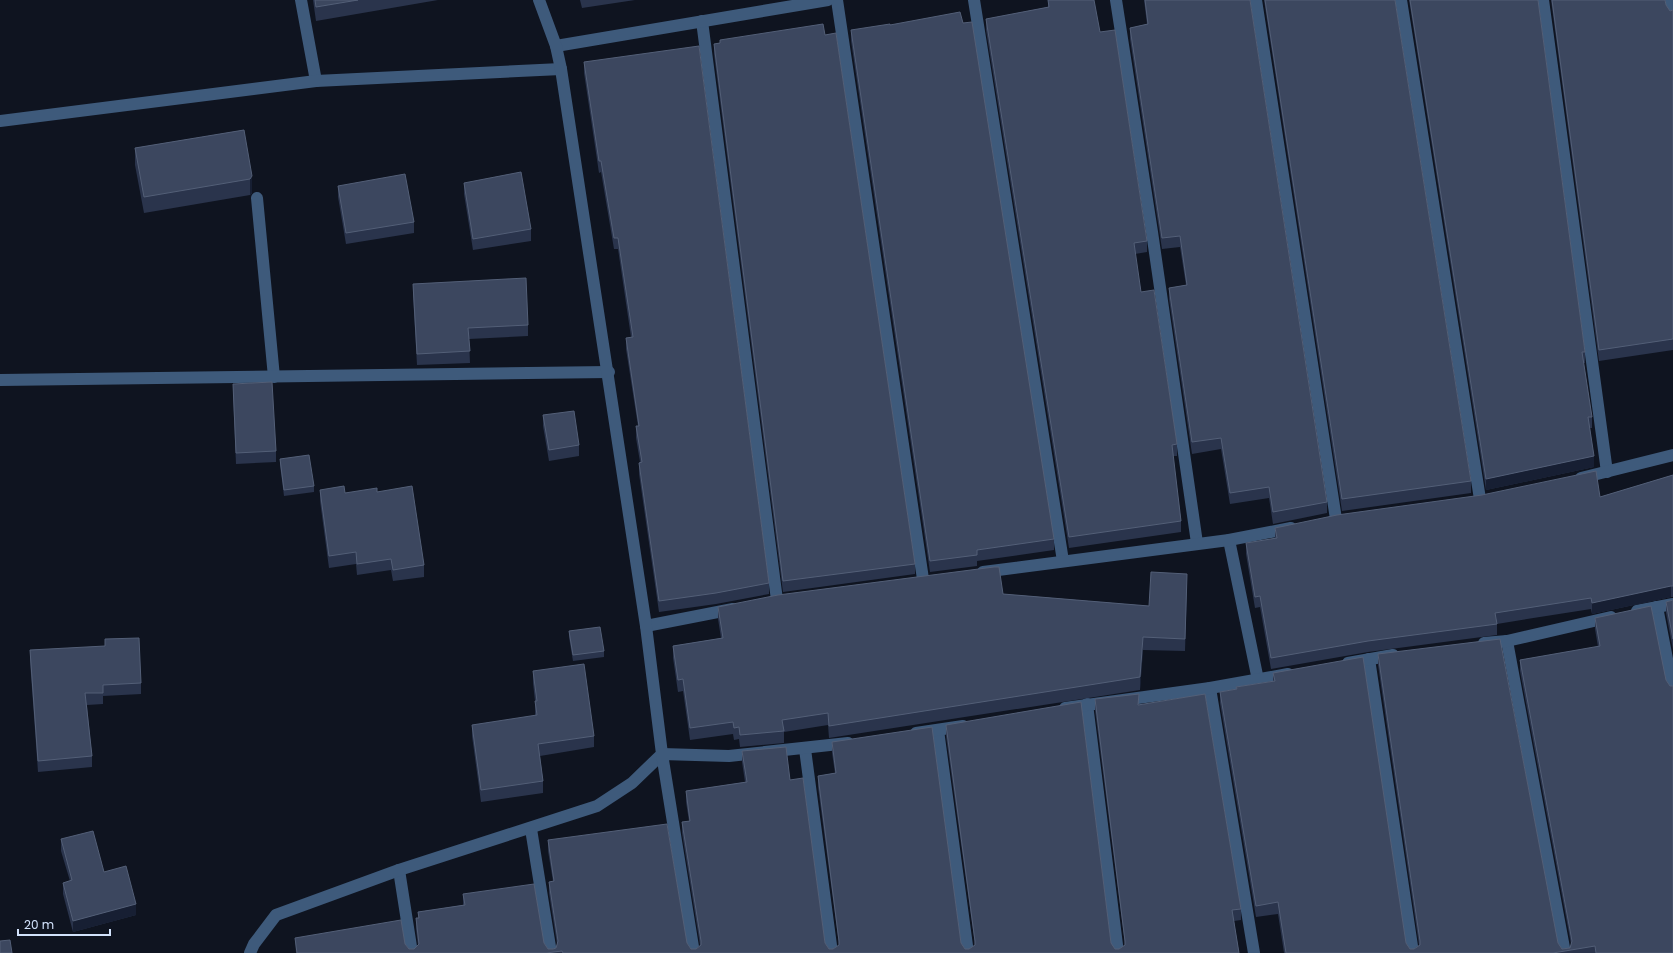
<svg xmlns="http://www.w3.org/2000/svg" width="1673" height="953" viewBox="0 0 1673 953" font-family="Poppins,sans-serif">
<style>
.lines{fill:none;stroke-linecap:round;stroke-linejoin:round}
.minor{stroke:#3e5a7b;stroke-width:12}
.wall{fill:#2a344c}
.shaded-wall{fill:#171f33}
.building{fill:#3c475f;stroke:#535f77}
</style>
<rect width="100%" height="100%" fill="#0f1420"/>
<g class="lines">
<g class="minor">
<polyline points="301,0 316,81"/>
<polyline points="837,0 923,579"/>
<polyline points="974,0 1063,561"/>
<polyline points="1116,0 1152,232 1197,543"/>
<polyline points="1256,0 1336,519"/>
<polyline points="1401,0 1480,499"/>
<polyline points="1543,0 1607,472"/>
<polyline points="1671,0 1673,15"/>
<polyline points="702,21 777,600"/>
<polyline points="556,46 828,0"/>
<polyline points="0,121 316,81 561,69"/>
<polyline points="257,198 274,377"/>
<polyline points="0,380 609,372"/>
<polyline points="1581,478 1673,455"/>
<polyline points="1229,540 1258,680"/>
<polyline points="983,572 1229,540 1291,528"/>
<polyline points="1657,607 1673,690"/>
<polyline points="1637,611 1673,604"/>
<polyline points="646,626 733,609"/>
<polyline points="1507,641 1565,953"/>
<polyline points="1484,643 1507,641 1611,617"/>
<polyline points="1369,659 1413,953"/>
<polyline points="1348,663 1393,655"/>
<polyline points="1210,688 1254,953"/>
<polyline points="1087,704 1118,953"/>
<polyline points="1065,708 1210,688 1288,674"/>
<polyline points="938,730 968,953"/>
<polyline points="916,733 963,726"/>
<polyline points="805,749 832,953"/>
<polyline points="531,829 551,953"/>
<polyline points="399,870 412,953"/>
<polyline points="250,953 254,944 276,915 399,870 597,806 632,783 662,754 646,626 561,69 556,46 539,0"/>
<polyline points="694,953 662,754 729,756 848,743"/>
</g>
</g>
<g class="wall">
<polygon points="313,0 438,0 316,21"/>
<polygon points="580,0 635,0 582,8"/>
<polygon points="1048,0 1100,32 1147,241 1147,252 1135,254 1141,292 1177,444 1177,456 1173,456 1181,521 1181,532 1069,548 986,30 986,19 1048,7"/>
<polygon points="1144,0 1250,0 1327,502 1327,513 1273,524 1269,498 1230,504 1221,449 1192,454 1169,299 1169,288 1186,285 1180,247 1162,249 1130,39 1130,28 1147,24"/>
<polygon points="1264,0 1395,0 1471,481 1471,493 1342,511"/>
<polygon points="1409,0 1538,0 1585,352 1585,363 1583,363 1592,417 1592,428 1590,428 1594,467 1486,490"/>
<polygon points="1551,0 1665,0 1666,5 1670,11 1673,10 1673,350 1599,361"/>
<polygon points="851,30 1054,539 1054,550 977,561 977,566 930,572 851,41"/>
<polygon points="720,40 915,564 915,574 783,592 714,54 714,44 720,43"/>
<polygon points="584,62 769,583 769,594 716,604 659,612 639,474 639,463 640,462 636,438 636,426 638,426 626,349 626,338 631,337 618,249 614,249 601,172 599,173 584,73"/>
<polygon points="244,130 252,193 250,195 144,213 135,165 135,148"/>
<polygon points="464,183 531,229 531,241 473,250 464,194"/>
<polygon points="338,186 414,222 414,233 346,244 338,197"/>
<polygon points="413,284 528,325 528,336 469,339 470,363 417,365 413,295"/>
<polygon points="233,384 276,451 276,462 236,464 233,395"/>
<polygon points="543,415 579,445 579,456 549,461 543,426"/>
<polygon points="280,459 314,486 314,492 284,496 280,465"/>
<polygon points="1673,475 1673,597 1671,597 1592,614 1591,609 1527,619 1497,624 1497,635 1368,652 1271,669 1260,607 1255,608 1246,554 1246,543 1275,538 1275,528 1600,497"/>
<polygon points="320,490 345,493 377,492 424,565 424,577 393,581 391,570 357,575 356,564 329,568 320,501"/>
<polygon points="1187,586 1185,651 1143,650 1140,690 829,738 828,725 784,732 784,743 740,747 739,739 734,740 733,734 690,740 683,691 678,692 673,658 673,646 721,638 718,619 718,607 1003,594 1149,606"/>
<polygon points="1673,600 1673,650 1666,613 1666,602"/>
<polygon points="1595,618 1666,680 1670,686 1673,953 1284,953 1278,914 1256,917 1220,703 1220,692 1236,689 1236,687 1273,681 1273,673 1406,943 1410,949 1414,949 1419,945 1378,665 1378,654 1558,943 1562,949 1570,948 1571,944 1520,671 1520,660 1598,647 1595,629"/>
<polygon points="569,631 604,651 604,657 573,661 569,637"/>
<polygon points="105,639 141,683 141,694 103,696 103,704 87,705 92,756 92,767 38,772 30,661 30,650 105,647"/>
<polygon points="533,671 594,736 594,747 540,756 543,781 543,793 481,802 472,736 472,725 535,716 535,701 533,683"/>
<polygon points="1095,699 1139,705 1241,909 1241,920 1234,921 1239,953 296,953 295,938 405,944 409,949 414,949 418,945 416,929 416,918 418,918 418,912 463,905 463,894 544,943 548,949 553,949 556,948 557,944 549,893 549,882 553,881 548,851 548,840 687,943 691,949 696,949 700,945 682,833 682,822 689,821 686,802 686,791 745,782 742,762 742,751 790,780 825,943 829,949 833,949 839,945 818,787 818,776 835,773 832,753 832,742 961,943 965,949 969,949 975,945 946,736 946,725 1115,949 1119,949 1125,945 1095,710"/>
<polygon points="61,839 104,872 136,915 73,932 63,894 63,883 70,881 61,851"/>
</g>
<g class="shaded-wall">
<polygon points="252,176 252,193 250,195 250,179"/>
<polygon points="1594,456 1594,467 1486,490 1486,479"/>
<polygon points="1187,574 1187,586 1185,651 1185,639"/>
<polygon points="1671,586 1671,597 1592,614 1592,603"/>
<polygon points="1143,637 1143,650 1140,690 1140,677"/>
<polygon points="136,904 136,915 73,932 73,921"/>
</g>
<g class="building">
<polygon points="315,0 358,0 316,7"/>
<polygon points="1048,0 1094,0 1100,32 1115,30 1147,241 1134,243 1141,292 1154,290 1177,444 1172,445 1181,521 1069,537 986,19 1049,7"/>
<polygon points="1145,0 1250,0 1327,502 1273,512 1269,487 1230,493 1221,438 1192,442 1169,288 1187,285 1180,236 1162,238 1130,28 1148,24"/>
<polygon points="1265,0 1395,0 1471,481 1342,499"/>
<polygon points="1410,0 1538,0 1585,352 1582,352 1592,417 1588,417 1594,456 1486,479"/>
<polygon points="1552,0 1665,0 1666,5 1670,11 1673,10 1673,339 1599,350"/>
<polygon points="960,12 963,23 972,22 1054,539 977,550 977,555 930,561 851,30 890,24 890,25"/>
<polygon points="823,24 825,35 836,33 915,564 783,581 714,44 720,43 720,40"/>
<polygon points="699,46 769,583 716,593 659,601 639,463 642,462 636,426 639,426 626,338 633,337 618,238 614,238 601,161 599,161 584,62"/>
<polygon points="244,130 252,176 250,179 144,197 135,148"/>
<polygon points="521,172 531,229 473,239 464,183"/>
<polygon points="405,174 414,222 346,233 338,186"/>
<polygon points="526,278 528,325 468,328 470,351 417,354 413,284"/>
<polygon points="272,382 276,451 236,453 233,384"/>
<polygon points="574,411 579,445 549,450 543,415"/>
<polygon points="309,455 314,486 284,490 280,459"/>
<polygon points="1596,471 1600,497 1673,475 1673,586 1671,586 1592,603 1591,598 1495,613 1497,624 1368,641 1271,658 1260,596 1255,597 1246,543 1277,538 1275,528 1337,515 1482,495"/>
<polygon points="344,486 345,493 377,488 377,492 412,486 424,565 393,570 391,559 357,564 356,552 329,556 320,490"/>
<polygon points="994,567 999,567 1003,594 1149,606 1151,572 1187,574 1185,639 1143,637 1140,677 829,726 828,713 782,720 784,731 740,735 739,727 734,728 733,722 690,728 683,679 678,680 673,646 723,638 718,607 778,595"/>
<polygon points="1673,600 1673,639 1666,602"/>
<polygon points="1651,606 1666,680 1670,686 1673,686 1673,953 1596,953 1595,946 1553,953 1286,953 1278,902 1256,906 1220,692 1237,689 1236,687 1275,681 1273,673 1363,657 1406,943 1410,949 1414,949 1420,945 1420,941 1378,654 1500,639 1558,943 1562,949 1570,948 1572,941 1520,660 1600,646 1595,618"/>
<polygon points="600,627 604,651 573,655 569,631"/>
<polygon points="139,638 141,683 103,685 103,693 85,693 92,756 38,761 30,650 105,646 105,639"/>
<polygon points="584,664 594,736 538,744 543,781 481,790 472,725 537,715 535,701 537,701 533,671"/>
<polygon points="1139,694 1138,705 1205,694 1241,909 1232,910 1239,953 563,953 562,951 546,953 297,953 295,938 401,920 405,944 409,949 414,949 419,944 416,918 419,918 418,912 465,905 463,894 534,884 544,943 548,949 553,949 556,948 558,941 549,882 554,881 548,840 667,824 687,943 691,949 696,949 701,945 701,941 682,822 690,821 686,791 747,782 742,751 786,747 790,780 803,778 825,943 829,949 833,949 839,945 839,941 818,776 836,773 832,742 932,727 961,943 965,949 969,949 975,945 975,941 946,725 1081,702 1111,943 1115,949 1119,949 1125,945 1125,941 1095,699"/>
<polygon points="93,831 104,872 126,866 136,904 73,921 63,883 72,880 61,839"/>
<polygon points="10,940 12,953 0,953 0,941"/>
</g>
<path d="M18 929v6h92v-6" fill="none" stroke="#d2e2fb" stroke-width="2"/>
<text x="24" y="929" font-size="12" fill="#d2e2fb" stroke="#0f1420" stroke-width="3" paint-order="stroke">20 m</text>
</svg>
